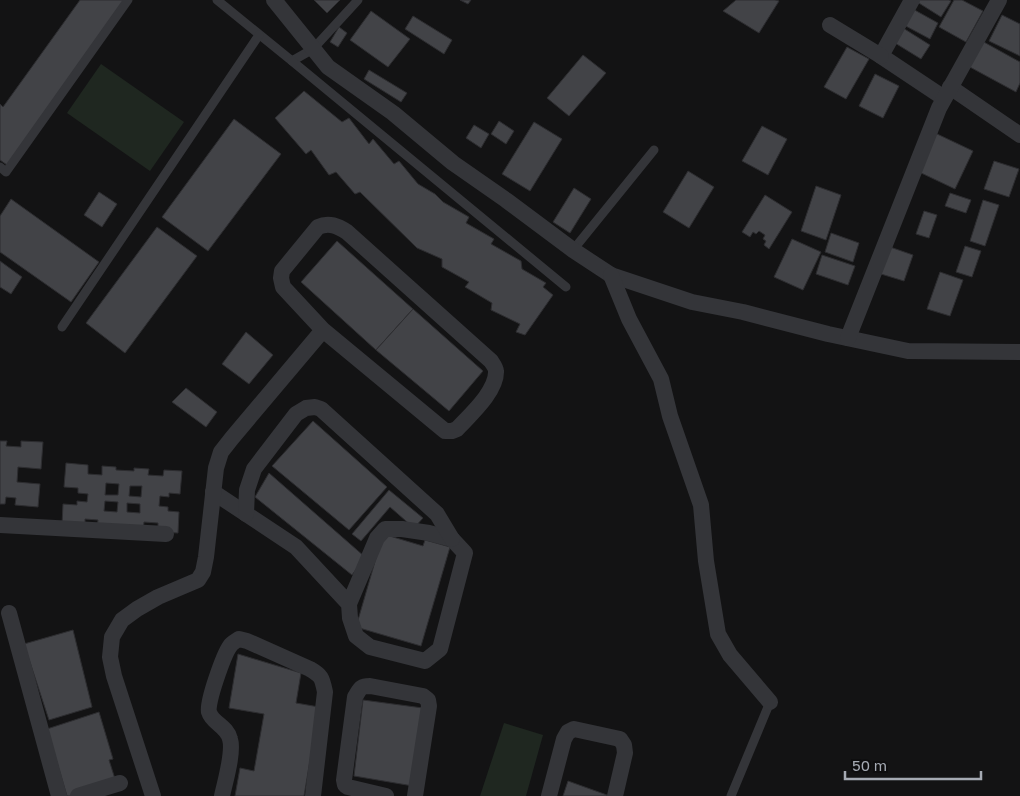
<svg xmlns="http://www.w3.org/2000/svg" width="1020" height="796" viewBox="0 0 1020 796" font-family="'Golos Text',sans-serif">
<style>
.grass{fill:#1f2720}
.building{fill:#424347;stroke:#2d2d30;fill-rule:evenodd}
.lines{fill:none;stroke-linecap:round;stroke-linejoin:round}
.service{stroke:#343539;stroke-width:9}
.minor{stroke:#343539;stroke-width:16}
</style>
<rect width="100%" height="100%" fill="#131314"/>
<g class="grass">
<polygon points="101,64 184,122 150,171 67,113"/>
<polygon points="504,723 543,735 526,796 480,796"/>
</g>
<g class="building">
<polygon points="80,0 126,0 7,165 0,160 0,104 3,107"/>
<polygon points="314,0 340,0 327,13"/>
<polygon points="460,0 471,0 468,4"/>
<polygon points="736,0 775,0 779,1 759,33 723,11"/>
<polygon points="914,0 949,0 951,1 941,17"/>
<polygon points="954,0 962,0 983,11 966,42 939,27"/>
<polygon points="911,8 938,23 930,39 902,24"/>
<polygon points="371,11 410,39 388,67 350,40"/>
<polygon points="1002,15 1020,24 1020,56 989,41"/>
<polygon points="413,16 452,40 444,54 405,29"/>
<polygon points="339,27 347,33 338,47 330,42"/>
<polygon points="903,28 930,45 921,59 895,43"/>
<polygon points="982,41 1020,62 1020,83 1016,92 968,66"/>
<polygon points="847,47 869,59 846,99 824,87"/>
<polygon points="583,55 606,73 569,116 547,98"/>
<polygon points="369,70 407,93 401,102 364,79"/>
<polygon points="875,74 899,86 883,118 859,106"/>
<polygon points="304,91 342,122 349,118 369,144 373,139 394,164 399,161 418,184 435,194 443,202 469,217 466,223 494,239 491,244 521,261 522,269 546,283 543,287 553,295 525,335 516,332 520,324 491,310 492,303 465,287 469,282 442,267 442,259 417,248 360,192 355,194 336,172 329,175 311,150 306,154 275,118"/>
<polygon points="234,119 281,154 208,251 162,217"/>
<polygon points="499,121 514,131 506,144 491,134"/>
<polygon points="534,122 562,139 530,191 502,174"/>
<polygon points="474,125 489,134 481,148 466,138"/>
<polygon points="762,126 787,139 768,175 742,161"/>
<polygon points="935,133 973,151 955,189 917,171"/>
<polygon points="994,161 1019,169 1009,197 984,189"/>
<polygon points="688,171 714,187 689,228 663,212"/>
<polygon points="816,186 841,195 826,240 801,231"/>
<polygon points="574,188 591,199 570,233 553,222"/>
<polygon points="99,192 117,204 102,227 84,215"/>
<polygon points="950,193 971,200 966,213 945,206"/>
<polygon points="765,195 792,212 769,249 764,245 766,241 763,239 765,235 759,231 756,234 753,232 750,237 742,232"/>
<polygon points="11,199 99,262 71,302 0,252 0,216"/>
<polygon points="983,200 999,205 985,246 970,241"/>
<polygon points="924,211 937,215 929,238 916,234"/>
<polygon points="157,227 197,256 125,353 86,323"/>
<polygon points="831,233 859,243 853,262 825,252"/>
<polygon points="792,239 821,252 803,290 774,277"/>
<polygon points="337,241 413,309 376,350 301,282"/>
<polygon points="965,246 981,251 972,277 956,272"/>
<polygon points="890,247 913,255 904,281 881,274"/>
<polygon points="822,255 855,266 848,285 816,274"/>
<polygon points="0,261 22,277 11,294 0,287"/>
<polygon points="940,272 963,280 950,316 927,309"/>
<polygon points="413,309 483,371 449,411 376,350"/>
<polygon points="246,332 273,355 249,384 222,364"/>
<polygon points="186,388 217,412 206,427 172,402"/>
<polygon points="313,421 387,487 349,530 272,466"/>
<polygon points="0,441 7,441 6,446 21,447 21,441 43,442 41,469 18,467 17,482 40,484 38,507 15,505 16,498 6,497 5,504 0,504"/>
<path d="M66,463L88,465V474L102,475V466L116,467V470L134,471V468L149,469L148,475L163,476L164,470L182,471L180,494L169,493V497L160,496L159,506L168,507V511L179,512L178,533L158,532V523L144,522L143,531L97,528L98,520L85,519V527L62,525L63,504L77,505V501L87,502L88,494L78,493V488L64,487ZM106,483L119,484L118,495H105ZM130,486H142L141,497L129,496ZM105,501L118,502L117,512L104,511ZM127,503L140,504V513L127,512Z"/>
<polygon points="269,473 365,557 352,575 255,497"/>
<polygon points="389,490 423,518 414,528 390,507 361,541 352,534"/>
<polygon points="383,534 423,546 425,540 450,547 421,646 356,627"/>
<polygon points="73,630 92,707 49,720 24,644"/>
<polygon points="238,654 301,673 296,703 319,707 304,796 235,796 240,768 254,771 264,714 229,708"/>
<polygon points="363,700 423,708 413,786 354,776"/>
<polygon points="99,712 113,759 109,760 116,782 72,796 67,796 47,729"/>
<polygon points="568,781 607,795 607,796 563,796"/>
</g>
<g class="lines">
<g class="service">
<polyline points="217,0 292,61 313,49 358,0"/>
<polyline points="292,61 566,287"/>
<polyline points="0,167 6,172 128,0"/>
<polyline points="573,250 654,150"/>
<polyline points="62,327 259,35"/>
<polyline points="731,796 770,702"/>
</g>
<g class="minor">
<polyline points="274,0 328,67 393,113 453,163 506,200 573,250 611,275 692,302 743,312 828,334 908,351 1020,352"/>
<polyline points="912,0 881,56 944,98"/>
<polyline points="830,25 881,56"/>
<polyline points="950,87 1020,135"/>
<polyline points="611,275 629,319 661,379 670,416 701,505 706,561 718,634 730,655 770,702"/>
<polyline points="848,338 939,108 999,0"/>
<polyline points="213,492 296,547 349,604 350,618 356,636 370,647 425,661 440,649 465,553 452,539 429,533 402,529 385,529 377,538 349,604"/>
<polyline points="246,514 247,490 254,469 296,414 306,408 315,407 321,409 437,514 452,539"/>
<polyline points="0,525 166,534"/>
<polyline points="9,613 59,796"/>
<polyline points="78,796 120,783"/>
<path d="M153,796L114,676L110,657L112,637L122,620L137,609L158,597L198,580L203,572L206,557L216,468L221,452L232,438L323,330L445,431H452L457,429C470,415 497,391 496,371C496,368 493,364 491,361L347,232C338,226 329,222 318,227L282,271L281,278L283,287L323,330"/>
<path d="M222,796C225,782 234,752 230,739C227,726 212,723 209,712C206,704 224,654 230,646C232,643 236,641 239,639L247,641L310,669C322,676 322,678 325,692L313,796"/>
<path d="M386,796L348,787L345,785L344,780L355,697C360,689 360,686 370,686L423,696L428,700L429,706L415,796"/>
<polyline points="549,796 564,739 568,732 574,729 620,739 624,745 625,753 615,796"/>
</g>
</g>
<path d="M845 771v8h136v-8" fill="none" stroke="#a5aab3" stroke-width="2.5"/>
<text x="852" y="771" font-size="15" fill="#a5aab3" stroke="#0e0e0f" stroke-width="4" paint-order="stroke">50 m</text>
</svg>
